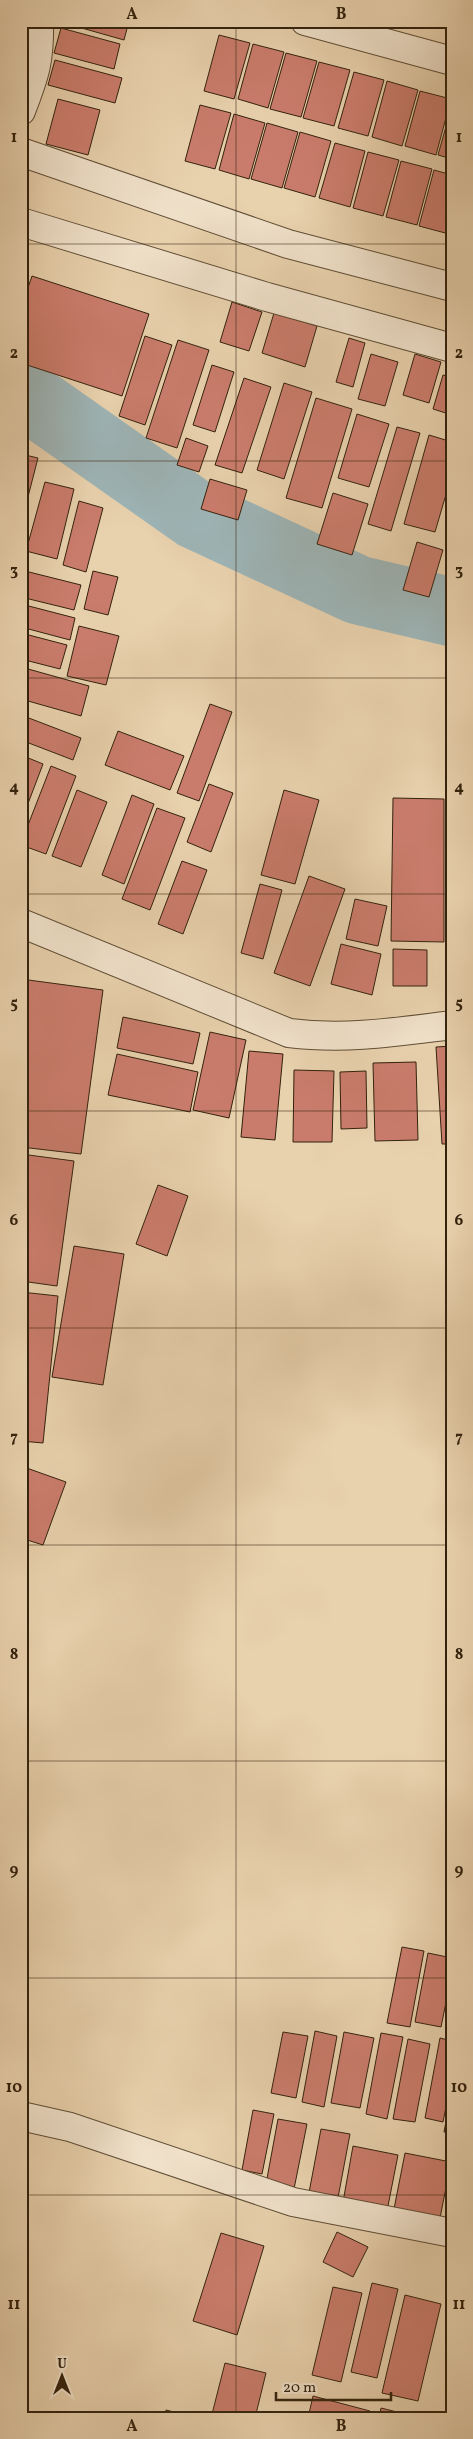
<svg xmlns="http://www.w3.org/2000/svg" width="473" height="2439" viewBox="0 0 473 2439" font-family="Vollkorn,serif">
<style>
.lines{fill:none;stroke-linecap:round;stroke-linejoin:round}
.river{stroke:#9db4b6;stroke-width:69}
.building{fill:#ca7c6c;stroke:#33220d}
.street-casing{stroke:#604e35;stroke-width:30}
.street{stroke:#f0e1ca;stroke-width:28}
.grid{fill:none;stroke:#33220d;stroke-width:1;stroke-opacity:0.55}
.neatline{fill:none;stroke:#33220d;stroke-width:2}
.grid-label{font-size:16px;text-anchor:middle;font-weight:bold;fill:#33220d}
</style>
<rect width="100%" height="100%" fill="#e8d1ad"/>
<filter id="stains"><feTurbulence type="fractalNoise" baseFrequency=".004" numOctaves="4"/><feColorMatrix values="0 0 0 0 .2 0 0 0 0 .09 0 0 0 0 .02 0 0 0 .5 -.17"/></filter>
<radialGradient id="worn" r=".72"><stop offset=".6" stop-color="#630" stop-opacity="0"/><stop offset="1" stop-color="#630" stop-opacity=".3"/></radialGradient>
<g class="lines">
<polyline class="river" points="21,399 41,406 196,515 358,590 452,612"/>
</g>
<g class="building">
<polygon points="65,21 129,21 124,40 64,23"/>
<polygon points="61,28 120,44 114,69 54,53"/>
<polygon points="219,35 250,43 234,99 204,91"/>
<polygon points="253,44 284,52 268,108 238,99"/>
<polygon points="286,53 317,61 301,117 270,109"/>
<polygon points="55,60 122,78 115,103 48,85"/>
<polygon points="319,62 350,70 334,126 303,118"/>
<polygon points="354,72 384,80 368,136 338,128"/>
<polygon points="387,81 418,90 402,146 372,137"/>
<polygon points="420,91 451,99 436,155 405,146"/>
<polygon points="58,99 100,110 88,155 46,144"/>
<polygon points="200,105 231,113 215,169 185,161"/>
<polygon points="452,105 452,159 438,155"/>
<polygon points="234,114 265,123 249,179 219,170"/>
<polygon points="267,123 298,132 282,188 251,179"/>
<polygon points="300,132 331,141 315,197 284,188"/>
<polygon points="335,143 365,151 350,207 319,198"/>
<polygon points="368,152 399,160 383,216 353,208"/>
<polygon points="401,161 432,169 417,225 386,217"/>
<polygon points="434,170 452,175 452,226 449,234 419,226"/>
<polygon points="32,276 149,314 122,396 21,363 21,308"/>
<polygon points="232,302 262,312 249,351 220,342"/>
<polygon points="274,313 317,326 305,367 262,353"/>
<polygon points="145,336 172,345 145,425 119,416"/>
<polygon points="349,338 365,343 353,387 336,382"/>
<polygon points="178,340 209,350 177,448 146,438"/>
<polygon points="371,354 398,362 385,406 358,399"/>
<polygon points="415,354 441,362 429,403 403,395"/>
<polygon points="212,365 234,372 215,432 193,425"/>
<polygon points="443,375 452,377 452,415 433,409"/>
<polygon points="244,378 271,387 242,473 215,465"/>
<polygon points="284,383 312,392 284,479 257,470"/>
<polygon points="316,398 352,409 322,508 286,498"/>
<polygon points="357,414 389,424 369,487 338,478"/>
<polygon points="397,427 420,433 391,531 368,524"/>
<polygon points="429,435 452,442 452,474 435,532 404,524"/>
<polygon points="186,438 208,446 199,472 177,465"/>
<polygon points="21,454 38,458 21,524"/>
<polygon points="210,479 247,490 238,520 201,509"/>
<polygon points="45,482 74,489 57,559 26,551"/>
<polygon points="333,493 368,504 352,555 317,544"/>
<polygon points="79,501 103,508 86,572 63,565"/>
<polygon points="417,542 443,550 429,597 403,590"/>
<polygon points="21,570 81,585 74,610 21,597"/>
<polygon points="93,571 118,577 108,615 84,609"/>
<polygon points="21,604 75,618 70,640 21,627"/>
<polygon points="79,626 119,636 106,685 67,676"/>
<polygon points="21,633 67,645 60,669 21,659"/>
<polygon points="21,667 89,686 81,716 21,699"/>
<polygon points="210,704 232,712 199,801 177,793"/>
<polygon points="21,715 81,738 73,760 21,740"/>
<polygon points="118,731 184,756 170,790 105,765"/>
<polygon points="21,755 43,764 21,822"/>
<polygon points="51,766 76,776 46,854 21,845 21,843"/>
<polygon points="209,784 233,793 211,852 187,842"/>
<polygon points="446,785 452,786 452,854 446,854"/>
<polygon points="77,790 107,802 81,867 52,856"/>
<polygon points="284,790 319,800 295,884 261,875"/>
<polygon points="132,795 154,804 124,884 102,875"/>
<polygon points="393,798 444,799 444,942 391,941"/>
<polygon points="157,808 185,818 150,910 122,899"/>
<polygon points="182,861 207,870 183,934 158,924"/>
<polygon points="309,876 345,889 310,986 274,973"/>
<polygon points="260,884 282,890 263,959 241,953"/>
<polygon points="355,899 387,906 378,946 346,939"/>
<polygon points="341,944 381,954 372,995 331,984"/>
<polygon points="393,949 427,950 427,986 393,986"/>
<polygon points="21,979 103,990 81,1154 21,1147"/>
<polygon points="123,1017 200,1033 193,1064 117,1048"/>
<polygon points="210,1032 246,1040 229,1118 193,1110"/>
<polygon points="452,1046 452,1144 442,1144 436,1047"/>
<polygon points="249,1051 283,1054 275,1140 241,1137"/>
<polygon points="117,1054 198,1072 190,1112 108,1095"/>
<polygon points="416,1062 418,1140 375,1141 373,1063"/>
<polygon points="294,1070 334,1071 332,1142 293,1142"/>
<polygon points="366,1071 367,1128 341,1129 340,1072"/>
<polygon points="21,1154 74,1161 57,1286 21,1281"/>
<polygon points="158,1185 188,1196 167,1256 136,1244"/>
<polygon points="74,1246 124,1254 103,1385 52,1377"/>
<polygon points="21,1292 58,1296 43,1443 21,1441"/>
<polygon points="21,1466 66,1482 43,1545 21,1538"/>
<polygon points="402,1947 424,1951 410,2027 387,2023"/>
<polygon points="428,1953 452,1958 452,1973 441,2027 415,2022"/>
<polygon points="315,2031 337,2036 324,2107 302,2102"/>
<polygon points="283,2032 308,2036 296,2098 271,2093"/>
<polygon points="344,2032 374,2038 360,2108 331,2103"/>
<polygon points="381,2033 403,2037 387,2119 366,2114"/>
<polygon points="440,2038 452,2041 452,2077 443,2122 425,2118"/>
<polygon points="408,2039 430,2044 415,2122 393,2119"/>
<polygon points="452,2090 452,2133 444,2132"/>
<polygon points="253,2110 274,2114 262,2174 242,2170"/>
<polygon points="278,2119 307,2124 294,2189 266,2184"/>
<polygon points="321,2129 350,2134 337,2203 308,2198"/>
<polygon points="353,2146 398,2155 387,2211 343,2202"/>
<polygon points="405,2153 451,2162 440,2218 394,2209"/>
<polygon points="337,2232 368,2247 353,2277 323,2262"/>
<polygon points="221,2233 264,2246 237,2335 193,2321"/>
<polygon points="372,2283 398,2289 377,2378 351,2372"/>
<polygon points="333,2287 362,2293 341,2382 312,2375"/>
<polygon points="405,2295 441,2304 418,2401 382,2393"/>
<polygon points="225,2363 266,2373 255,2418 211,2418"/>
<polygon points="313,2396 370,2411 369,2418 308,2418"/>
<polygon points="381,2408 421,2418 379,2418"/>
<polygon points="166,2410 198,2418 164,2418"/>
</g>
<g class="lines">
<defs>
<g id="street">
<polyline points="305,21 452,61"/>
<path d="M21,111C35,75 40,60 39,21"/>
<polyline points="21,152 288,244 452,287"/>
<polyline points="21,222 267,297 452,348"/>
<path d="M21,923L289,1033C346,1040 396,1032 452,1025"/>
<polyline points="21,2116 70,2127 293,2202 452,2233"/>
</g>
</defs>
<use href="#street" class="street-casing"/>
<use href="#street" class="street"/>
</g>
<path class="grid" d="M236,21V2418M21,244H452M21,461H452M21,678H452M21,894H452M21,1111H452M21,1328H452M21,1545H452M21,1761H452M21,1978H452M21,2195H452"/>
<rect width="473" height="2439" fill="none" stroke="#e8d1ad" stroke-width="55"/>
<g transform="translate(62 2376)" stroke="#f0e1ca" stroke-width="4" paint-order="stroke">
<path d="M0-4L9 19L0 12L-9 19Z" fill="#33220d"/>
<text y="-8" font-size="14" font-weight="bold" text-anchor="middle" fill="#33220d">U</text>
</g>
<path d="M276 2392v8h115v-8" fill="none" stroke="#33220d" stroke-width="2.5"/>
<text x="283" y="2392" font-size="15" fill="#33220d" stroke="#f0e1ca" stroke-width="4" paint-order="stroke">20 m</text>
<rect x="28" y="28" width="418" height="2384" class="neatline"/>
<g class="grid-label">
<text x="132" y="19">A</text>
<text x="341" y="19">B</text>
<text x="14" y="142">1</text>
<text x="459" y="142">1</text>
<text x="14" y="358">2</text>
<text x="459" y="358">2</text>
<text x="14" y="575">3</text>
<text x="459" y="575">3</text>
<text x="14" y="792">4</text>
<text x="459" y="792">4</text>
<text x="14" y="1008">5</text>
<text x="459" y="1008">5</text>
<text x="14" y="1225">6</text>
<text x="459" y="1225">6</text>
<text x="14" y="1442">7</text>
<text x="459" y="1442">7</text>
<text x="14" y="1659">8</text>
<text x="459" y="1659">8</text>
<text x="14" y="1875">9</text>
<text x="459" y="1875">9</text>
<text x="14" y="2092">10</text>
<text x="459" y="2092">10</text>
<text x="14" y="2309">11</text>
<text x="459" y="2309">11</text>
<text x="132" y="2431">A</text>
<text x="341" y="2431">B</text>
</g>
<rect width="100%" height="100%" filter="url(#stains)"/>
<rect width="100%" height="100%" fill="url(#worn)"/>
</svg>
